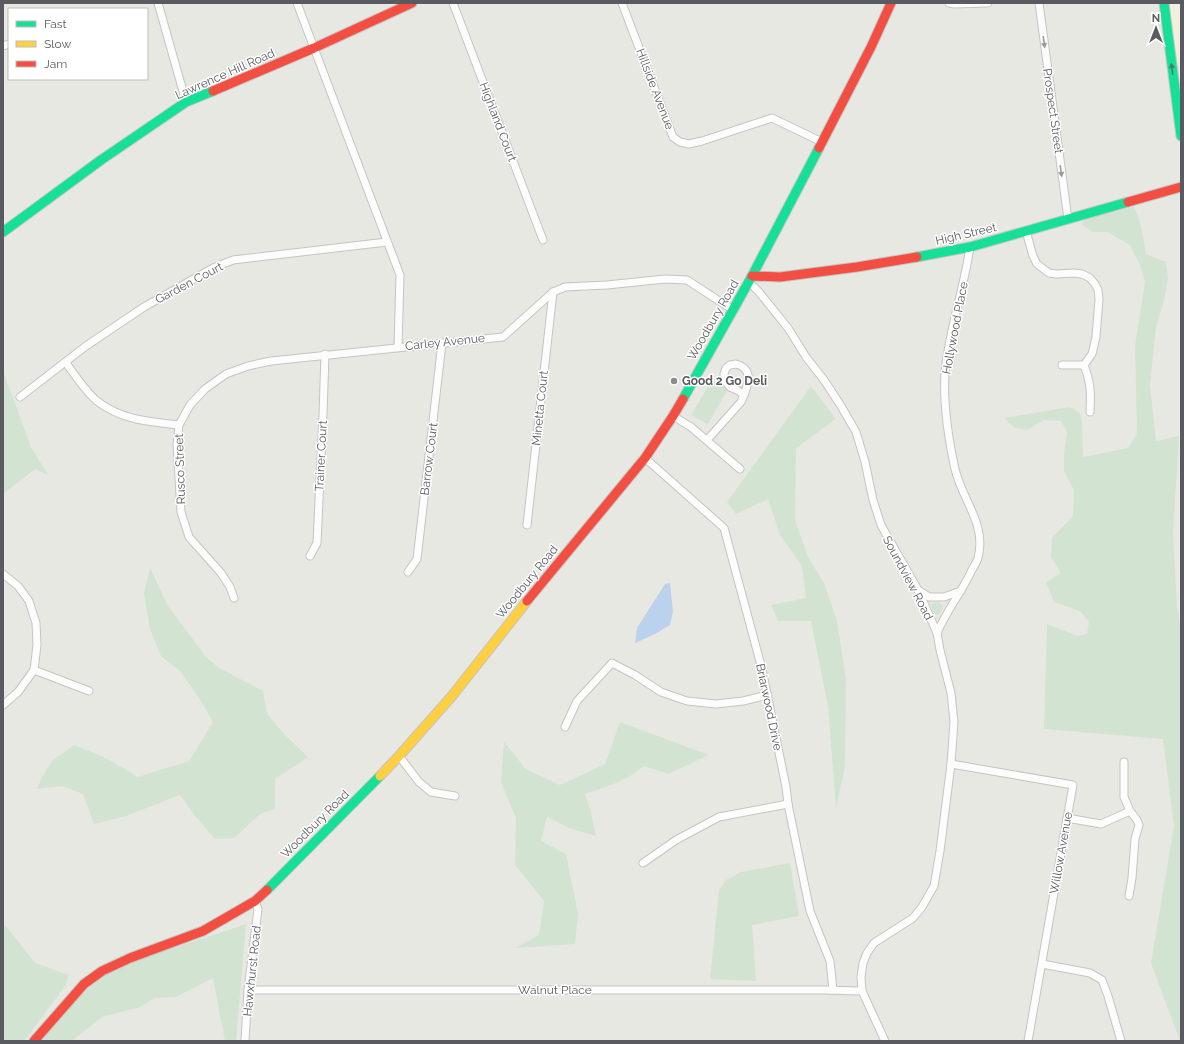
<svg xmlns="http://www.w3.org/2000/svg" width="1184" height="1044" viewBox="0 0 1184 1044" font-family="Raleway,sans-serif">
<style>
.commercial{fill:#f1efdd}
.green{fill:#d2e3d2}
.water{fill:#bbd2ee}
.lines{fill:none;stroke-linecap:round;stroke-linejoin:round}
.street-casing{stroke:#c4c4c4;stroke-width:9}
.fast-casing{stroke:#c5c5c5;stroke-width:11}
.slow-casing{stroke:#c5c5c5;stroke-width:11}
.jam-casing{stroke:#c5c5c5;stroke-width:11}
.street{stroke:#fcfcfb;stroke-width:7}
.fast{stroke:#16e098;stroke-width:9}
.slow{stroke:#ffcf43;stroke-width:9}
.jam{stroke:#f24e42;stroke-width:9}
.oneway{fill:#9a9b9e}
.oneway2{fill:#487c6e}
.poi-dot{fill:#8b8c8e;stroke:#fff;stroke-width:1.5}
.labels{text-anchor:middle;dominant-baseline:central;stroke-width:3;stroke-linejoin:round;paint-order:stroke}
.street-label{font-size:12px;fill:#595b60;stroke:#fff}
.poi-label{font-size:12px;font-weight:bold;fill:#595b60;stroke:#fff;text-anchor:start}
</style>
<rect width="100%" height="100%" fill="#e8e8e3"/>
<polygon class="commercial" points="1169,3 1181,3 1181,65 1177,65"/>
<g class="green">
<polygon points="1134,207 1140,221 1146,254 1166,262 1168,278 1164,301 1156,327 1150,385 1156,441 1179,436 1173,533 1177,607 1181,628 1181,1041 1180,1041 1151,963 1174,826 1163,739 1044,729 1047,624 1077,636 1087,634 1089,622 1080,611 1054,602 1046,582 1061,573 1051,557 1052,538 1073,516 1074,490 1064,471 1064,454 1067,432 1061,421 1044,420 1027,430 1015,428 1004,418 1070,407 1080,413 1082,421 1083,457 1128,448 1137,434 1135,346 1145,282 1139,263 1130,245 1107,232 1093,232 1081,224 1088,218"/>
<polygon points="3,371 31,447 48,475 35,469 3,494"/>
<polygon points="712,380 728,389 708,424 691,415"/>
<polygon points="811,386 836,419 796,448 795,520 808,557 824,583 837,621 846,679 845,766 836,808 828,706 811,621 778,621 771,605 806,598 802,566 780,535 768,499 736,514 727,502"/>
<polygon points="150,568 168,606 206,657 219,668 263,691 267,714 286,736 308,757 275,779 275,809 260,814 234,838 215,839 195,816 180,795 126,816 94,824 83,794 62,786 37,789 42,777 52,761 74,745 108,759 138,777 189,761 213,722 199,698 180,671 161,656 150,629 144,594"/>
<path d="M938,602L943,606L942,610L938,615C933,614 932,609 931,604Z"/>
<path d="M620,722L709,755L668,774L644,766C627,781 606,787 585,794L591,812L596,836L569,828L547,817L541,841L566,854L578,914L575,944L515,948L539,935L544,901L515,865L516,818L501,782L504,742L526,769L560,785L605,764Z"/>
<polygon points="790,863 799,916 752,925 756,981 710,979 719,890 726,880 741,872"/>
<polygon points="246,924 236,1041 225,1041 213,978 176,997 155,998 138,1008 102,1017 72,1041 37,1041 105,971"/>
<polygon points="6,926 35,963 69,975 65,986 28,1036 23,1041 3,1041 3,927"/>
</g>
<polygon class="water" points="670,583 673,612 670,625 655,634 635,643 637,628 665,584"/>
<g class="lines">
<defs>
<g id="street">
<polyline points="158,3 186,102"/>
<polyline points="297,3 400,275 398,347"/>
<polyline points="453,3 543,240"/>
<polyline points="622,3 673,137 680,142 689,144 702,141 772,118 822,142"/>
<polyline points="949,3 954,4 988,3"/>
<polyline points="1039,3 1068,219"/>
<polyline points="3,46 9,44"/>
<polyline points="1026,231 1033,256 1037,264 1049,273 1056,274 1074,273 1082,274 1090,278 1095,284 1098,290 1099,299 1096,337 1092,354 1084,365"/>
<polyline points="749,282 759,292 788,328 806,357 824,380 841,406 856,432 865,462 873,500 881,525 918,590 937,633 940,650 951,693 954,722 951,764 940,851 934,886 922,907 913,918 874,943 867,953 863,963 861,977 862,991 885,1041"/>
<path d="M66,363C75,375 85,391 97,401C121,420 150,422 179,425"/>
<path d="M736,364C753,369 749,382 744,395L737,390L730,387L724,380V374L726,368L730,365Z"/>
<polyline points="1062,365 1084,365"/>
<path d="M1084,365C1091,384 1091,392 1090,412"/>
<polyline points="20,397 86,346 144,307 213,268 233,260 387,242"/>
<polyline points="673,416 691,427 740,469"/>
<polyline points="707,440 741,402 744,395"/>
<polyline points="645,458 724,528 762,669 786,787 788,804 810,911 830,961 833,990"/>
<polyline points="527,525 553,292"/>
<polyline points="310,556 317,543 323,415 325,354"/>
<polyline points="408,572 417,559 442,343"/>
<polyline points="3,574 18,586 29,601 36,623 37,645 34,670 18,692 3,705"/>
<polyline points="918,590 929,597 944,597 961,591"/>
<polyline points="234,598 230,587 221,573 189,537 181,512 177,444 179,425 190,405 205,389 226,374 248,366 271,361 503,337 553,292 565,287 607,285 665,279 687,280 733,310"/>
<path d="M937,633C946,612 960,594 970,574C972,569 976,564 978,558C987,524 962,500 955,469C948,437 943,404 945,372C949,330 964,289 970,247"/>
<polyline points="34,670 89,691"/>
<polyline points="565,727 577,701 612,663 635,675 661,692 687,701 716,704 743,701 768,695"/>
<polyline points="399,756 419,782 431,792 455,796"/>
<polyline points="1124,762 1124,797 1130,811 1137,820 1139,825 1135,839 1132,878 1129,896"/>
<polyline points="951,764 1073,785 1028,1041"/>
<polyline points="1067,818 1101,824 1130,811"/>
<polyline points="643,863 676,840 719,817 788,804"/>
<polyline points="1042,964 1090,973 1102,980 1108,996 1121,1041"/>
<polyline points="248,990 825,990 862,991"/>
<polyline points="245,1041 248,990 258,909 255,901"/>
</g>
<g id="fast">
<polyline points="1164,3 1181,136"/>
<polyline points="3,232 101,160 186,102 213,91"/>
<polyline points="917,257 970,247 1128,202"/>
<polyline points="683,399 752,276 819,148"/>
<polyline points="267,890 380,776"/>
</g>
<polyline id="slow" points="380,776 399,756 452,696 527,601"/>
<g id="jam">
<polyline points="213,91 314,48 412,3"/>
<polyline points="819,148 871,47 891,3"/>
<polyline points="1128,202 1181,187"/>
<polyline points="752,276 780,277 857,267 917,257"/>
<polyline points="527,601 645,458 673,416 683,399"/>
<polyline points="34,1041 84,984 102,971 130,958 203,931 255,901 267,890"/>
</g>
</defs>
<use href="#street" class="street-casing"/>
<use href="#fast" class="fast-casing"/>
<use href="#slow" class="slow-casing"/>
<use href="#jam" class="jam-casing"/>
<use href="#street" class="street"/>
<use href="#fast" class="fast"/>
<use href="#slow" class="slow"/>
<use href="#jam" class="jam"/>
</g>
<defs><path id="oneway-solid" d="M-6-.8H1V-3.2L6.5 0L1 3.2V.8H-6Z"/></defs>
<g class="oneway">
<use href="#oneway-solid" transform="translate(1044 42) rotate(82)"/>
<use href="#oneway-solid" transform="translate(1061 171) rotate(82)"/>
</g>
<use class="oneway2" href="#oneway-solid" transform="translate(1172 69) rotate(-97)"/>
<circle class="poi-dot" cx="674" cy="381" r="4"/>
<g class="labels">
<g class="street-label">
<text transform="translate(225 74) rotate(-24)">Lawrence Hill Road</text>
<text transform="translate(655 89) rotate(69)">Hillside Avenue</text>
<text transform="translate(1053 111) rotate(82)">Prospect Street</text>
<text transform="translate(498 122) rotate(69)">Highland Court</text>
<text transform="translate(966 234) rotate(-13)">High Street</text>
<text transform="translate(189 283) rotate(-28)">Garden Court</text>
<text transform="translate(713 320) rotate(-60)">Woodbury Road</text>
<text transform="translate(955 328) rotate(-79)">Hollywood Place</text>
<text transform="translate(445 342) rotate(-6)">Carley Avenue</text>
<text transform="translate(540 408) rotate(-84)">Minetta Court</text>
<text transform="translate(321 456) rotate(-87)">Trainer Court</text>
<text transform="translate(429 459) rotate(-83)">Barrow Court</text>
<text transform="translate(180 469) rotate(-92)">Rusco Street</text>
<text transform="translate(908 578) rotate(62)">Soundview Road</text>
<text transform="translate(527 582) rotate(-51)">Woodbury Road</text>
<text transform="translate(769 707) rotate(78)">Briarwood Drive</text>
<text transform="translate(315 824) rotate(-45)">Woodbury Road</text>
<text transform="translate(1061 853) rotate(-80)">Willow Avenue</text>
<text transform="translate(252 971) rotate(-84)">Hawxhurst Road</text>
<text x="555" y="990">Walnut Place</text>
</g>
<g class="poi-label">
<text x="682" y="381">Good 2 Go Deli</text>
</g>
</g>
<rect width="1184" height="1044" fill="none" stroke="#595b60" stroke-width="8"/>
<rect x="8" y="8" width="140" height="72" fill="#ffffff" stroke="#bdbdbf"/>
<rect x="16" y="21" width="20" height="6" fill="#16e098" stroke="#bdbdbf"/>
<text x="44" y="28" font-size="12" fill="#595b60">Fast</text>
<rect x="16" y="41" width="20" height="6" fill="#ffcf43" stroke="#bdbdbf"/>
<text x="44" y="48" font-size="12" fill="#595b60">Slow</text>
<rect x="16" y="61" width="20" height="6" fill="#f24e42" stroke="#bdbdbf"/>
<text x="44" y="68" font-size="12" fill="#595b60">Jam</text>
<g transform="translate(1156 28)" stroke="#ffffff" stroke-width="3" paint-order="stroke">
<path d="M0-3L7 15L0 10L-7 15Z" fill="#595b60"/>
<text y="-6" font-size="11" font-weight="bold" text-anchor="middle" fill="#595b60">N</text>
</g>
</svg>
